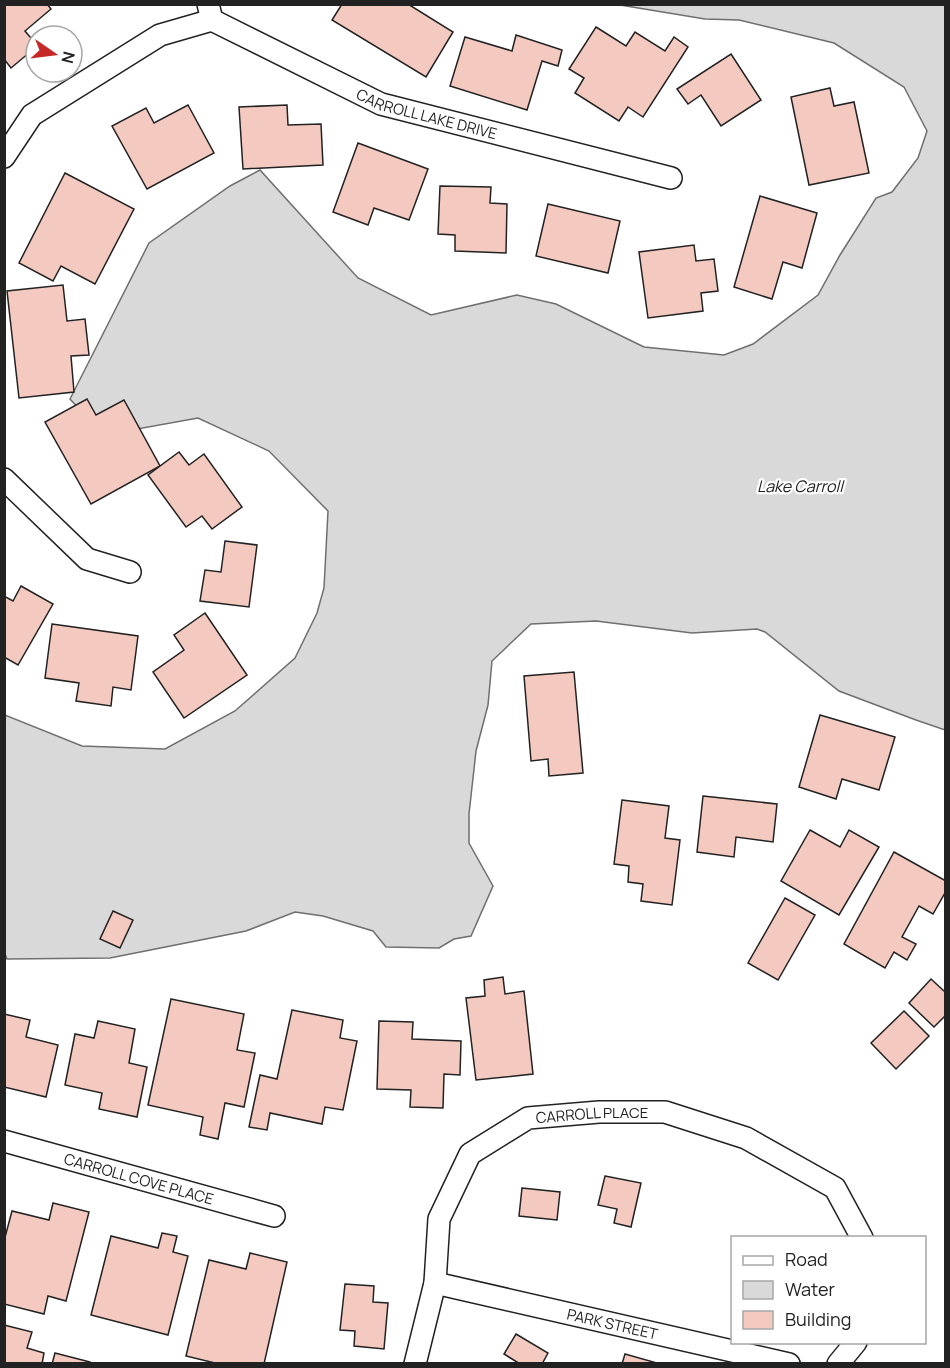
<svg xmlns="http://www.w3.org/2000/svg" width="950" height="1368" viewBox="0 0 950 1368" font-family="Manrope,sans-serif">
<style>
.water{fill:#d9d9d9;stroke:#6f6f6f;stroke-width:1.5}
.building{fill:#f3c9c0;stroke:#222;stroke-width:1.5}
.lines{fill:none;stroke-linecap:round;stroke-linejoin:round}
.minor-casing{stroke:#222;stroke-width:24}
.minor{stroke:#fff;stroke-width:21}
.labels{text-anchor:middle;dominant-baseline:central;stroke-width:4.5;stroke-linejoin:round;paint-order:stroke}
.street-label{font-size:15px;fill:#222;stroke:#fff}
.water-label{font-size:16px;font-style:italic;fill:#222;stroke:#fff}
</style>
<rect width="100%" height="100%" fill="#fff"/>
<polygon class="water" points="620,5 945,5 945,730 916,720 839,691 765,632 757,629 692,633 596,621 531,624 492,661 488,705 476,751 469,814 469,843 493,886 471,936 454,939 439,948 386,947 373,931 323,916 295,912 246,931 110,958 7,959 5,954 5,715 82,746 165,749 235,711 295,658 317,613 324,588 328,511 269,451 198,418 104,435 70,399 149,243 230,186 260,170 358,278 431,315 517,295 556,304 644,347 724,355 753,344 818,295 840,255 876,198 892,192 918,158 927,131 904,87 834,43 739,20 705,19"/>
<g class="building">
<polygon points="4,4 47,4 51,9 25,31 36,44 36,47 11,68 4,59"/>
<polygon points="342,4 408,4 453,32 426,77 332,20"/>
<polygon points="596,27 626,46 635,32 665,51 674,37 688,47 643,117 628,107 619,121 575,93 584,78 569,69"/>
<polygon points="516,35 562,50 558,66 542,61 527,110 450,86 465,37 512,51"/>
<polygon points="731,54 761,100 721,126 701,95 688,104 677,89"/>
<polygon points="830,88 834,106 854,102 869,173 809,185 791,97"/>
<polygon points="188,105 214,153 147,189 112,126 146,108 154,123"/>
<polygon points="287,105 288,125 321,124 323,165 243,169 239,107"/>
<polygon points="358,143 428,169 409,220 374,208 368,225 333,212"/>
<polygon points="65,173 134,209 95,284 61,266 53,281 19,263"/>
<polygon points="440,186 491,187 490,203 507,204 506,253 455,251 455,235 438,234"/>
<polygon points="760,196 817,213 802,268 783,262 772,299 734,287"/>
<polygon points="548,204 620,221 608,273 536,256"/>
<polygon points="694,245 696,261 714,259 718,291 701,293 703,311 648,318 639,252"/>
<polygon points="63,285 67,321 85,319 89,355 71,356 74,392 19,398 7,291"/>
<polygon points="87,399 96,415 124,400 160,466 91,504 45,422"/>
<polygon points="179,452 189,465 204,454 242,507 212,529 202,516 186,527 148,475"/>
<polygon points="225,541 257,545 249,607 200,601 205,570 221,572"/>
<polygon points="21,586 53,604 18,665 4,657 4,596 13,601"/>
<polygon points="205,613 247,675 184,718 153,672 184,650 174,635"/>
<polygon points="52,624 138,636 131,690 113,687 111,706 76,701 79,683 45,678"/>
<polygon points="574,672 583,773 549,776 548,759 531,761 524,676"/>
<polygon points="820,715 895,737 879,790 842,779 836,799 799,787"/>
<polygon points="703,796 777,804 773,842 736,837 734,857 697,852"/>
<polygon points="622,800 669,806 665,838 680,840 672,905 641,901 643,884 628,882 629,866 614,864"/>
<polygon points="810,830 840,847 849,830 879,847 839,915 781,881"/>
<polygon points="894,852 946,881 946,891 933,914 919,906 902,937 916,944 907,960 894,952 885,968 844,944"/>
<polygon points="785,898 815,915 778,980 748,963"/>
<polygon points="113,911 133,920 120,948 100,939"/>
<polygon points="503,977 505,994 524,991 533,1074 476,1080 466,998 485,996 484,980"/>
<polygon points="931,979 944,991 946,989 946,1015 934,1027 909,1003"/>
<polygon points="171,999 244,1014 237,1050 255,1053 244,1107 225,1103 218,1139 200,1135 203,1117 148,1105"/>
<polygon points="292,1010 343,1020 340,1038 357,1041 343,1110 325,1107 322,1124 270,1113 267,1130 249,1127 260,1075 277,1079"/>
<polygon points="904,1011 929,1036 896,1069 871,1043"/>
<polygon points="4,1014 30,1020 26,1037 58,1045 46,1097 4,1087"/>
<polygon points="98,1021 135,1029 129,1063 147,1067 137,1117 99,1109 102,1093 65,1085 75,1034 94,1038"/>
<polygon points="379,1021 413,1022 412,1039 461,1041 460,1075 444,1074 443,1108 410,1107 411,1090 377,1089"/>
<polygon points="605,1176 641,1183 631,1227 614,1223 617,1209 598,1205"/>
<polygon points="522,1188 560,1192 557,1220 519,1216"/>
<polygon points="53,1203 89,1212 66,1301 48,1296 44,1314 4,1304 4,1241 12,1211 49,1220"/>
<polygon points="162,1233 177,1236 173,1252 188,1256 168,1335 91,1315 111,1236 158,1248"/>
<polygon points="250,1253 287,1262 264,1364 219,1364 186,1356 209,1260 246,1269"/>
<polygon points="345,1284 374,1286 373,1302 388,1303 384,1349 354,1346 355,1331 340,1330"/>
<polygon points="4,1325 32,1332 27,1348 44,1353 42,1364 4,1364"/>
<polygon points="516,1334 548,1353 542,1364 520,1364 504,1354"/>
<polygon points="55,1353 90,1362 89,1364 52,1364"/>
<polygon points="625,1354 657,1363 657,1364 622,1364"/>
</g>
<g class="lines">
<defs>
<g id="minor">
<path id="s1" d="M208,4L212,20L381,104L671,178"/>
<polyline points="4,157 32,115 160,35 212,20"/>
<polyline points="4,479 87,559 130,572"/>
<path id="s2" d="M4,1141L274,1216"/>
<path id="s3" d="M435,1283L789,1364"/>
<path id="s4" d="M415,1364L435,1283L439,1219L470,1154L528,1118L599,1112H665L746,1138L835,1188L862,1238"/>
<polyline points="838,1364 856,1342"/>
</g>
</defs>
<use href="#minor" class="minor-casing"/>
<use href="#minor" class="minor"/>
</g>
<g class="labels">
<g class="street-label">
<text stroke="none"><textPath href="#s1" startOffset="252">CARROLL LAKE DRIVE</textPath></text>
<text stroke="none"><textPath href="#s4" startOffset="352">CARROLL PLACE</textPath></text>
<text stroke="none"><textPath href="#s2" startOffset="140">CARROLL COVE PLACE</textPath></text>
<text stroke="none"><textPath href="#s3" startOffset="182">PARK STREET</textPath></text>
</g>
<g class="water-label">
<text x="800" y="486">Lake Carroll</text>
</g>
</g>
<rect width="950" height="1368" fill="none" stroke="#222222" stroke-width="12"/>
<rect x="731" y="1236" width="195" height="108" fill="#ffffff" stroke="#a7a7a7" stroke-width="1.5"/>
<rect x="743" y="1256" width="30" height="9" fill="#ffffff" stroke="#a7a7a7" stroke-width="1.5"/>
<text x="785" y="1266" font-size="18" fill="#222222">Road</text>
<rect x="743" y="1281" width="30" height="18" fill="#d9d9d9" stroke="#a7a7a7" stroke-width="1.5"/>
<text x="785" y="1296" font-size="18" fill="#222222">Water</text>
<rect x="743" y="1311" width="30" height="18" fill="#f3c9c0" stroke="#a7a7a7" stroke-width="1.5"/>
<text x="785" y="1326" font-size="18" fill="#222222">Building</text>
<g transform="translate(54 54) rotate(104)"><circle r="28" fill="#ffffff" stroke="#a7a7a7" stroke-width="1.5"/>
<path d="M0-4.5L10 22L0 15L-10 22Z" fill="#c62828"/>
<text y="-9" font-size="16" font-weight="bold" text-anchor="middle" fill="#222222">N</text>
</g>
</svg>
